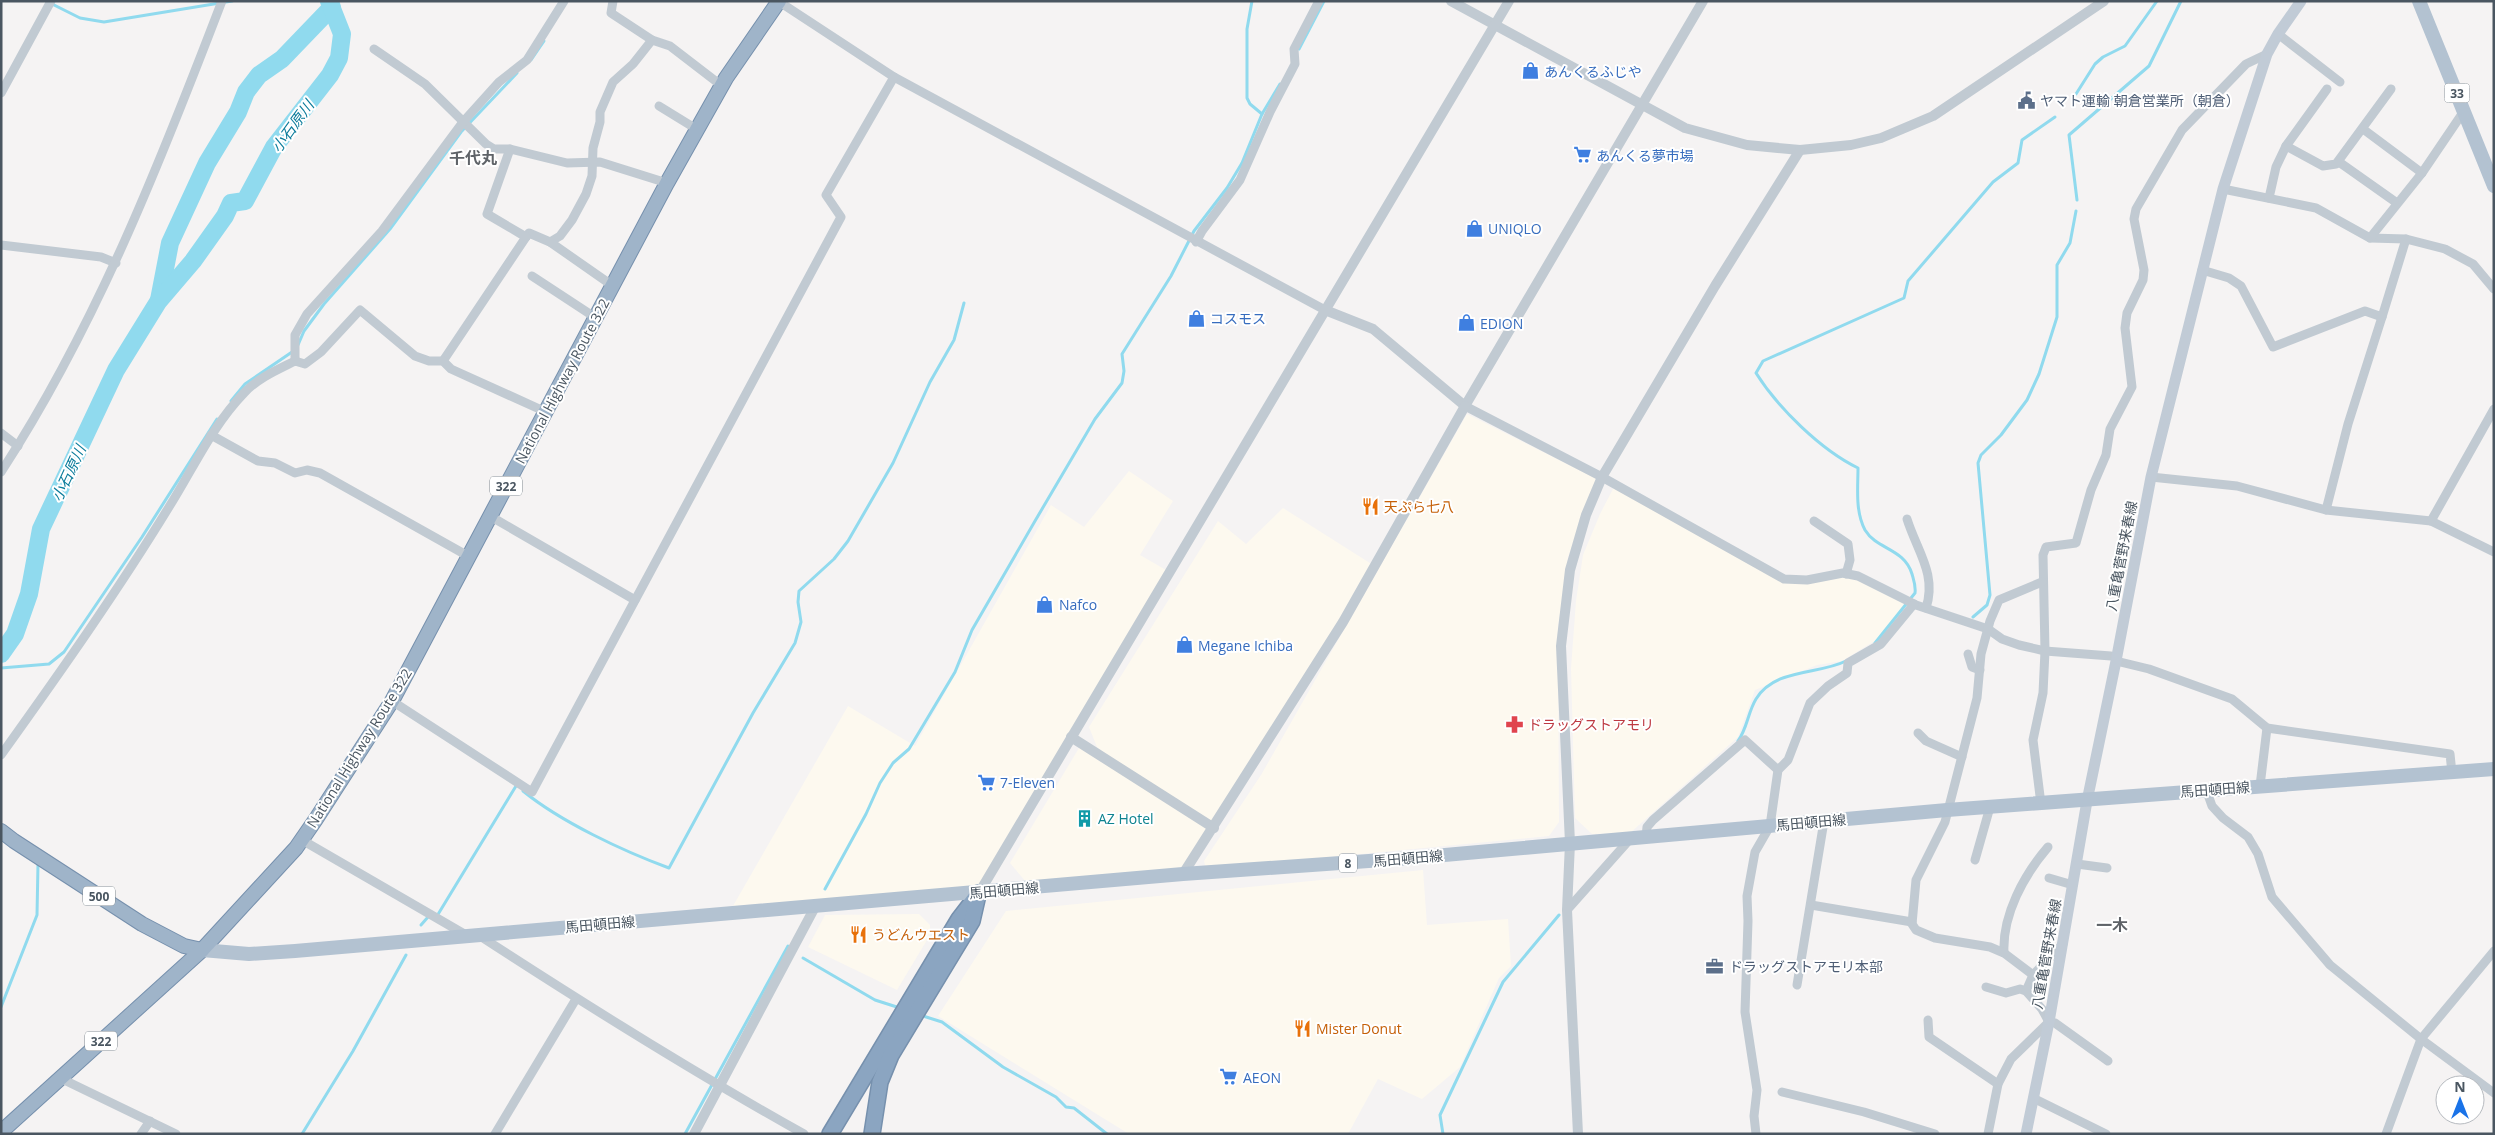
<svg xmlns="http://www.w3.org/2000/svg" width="2495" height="1135" viewBox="0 0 2495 1135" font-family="'Open Sans','Noto Sans JP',sans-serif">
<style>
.commercial{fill:#fdf9ef}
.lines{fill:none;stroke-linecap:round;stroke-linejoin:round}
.stream{stroke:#90daee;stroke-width:3}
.river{stroke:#90daee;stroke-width:18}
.trunk-casing{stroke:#7690ad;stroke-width:16}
.motorway-casing{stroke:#7690ad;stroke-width:18}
.minor{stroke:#c1cad2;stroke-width:9}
.tertiary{stroke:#c1cad2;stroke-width:10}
.secondary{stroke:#c1cbd6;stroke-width:11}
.primary{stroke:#b3c2d1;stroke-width:14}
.trunk{stroke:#9fb4c9;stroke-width:14}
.motorway{stroke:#8ba5c1;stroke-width:15}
.labels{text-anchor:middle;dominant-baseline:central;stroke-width:4;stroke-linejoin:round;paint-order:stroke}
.shield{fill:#fff;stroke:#808990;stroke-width:1}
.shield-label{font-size:12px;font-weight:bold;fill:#4a5661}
.shop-label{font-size:14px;fill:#366cbe;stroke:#fff;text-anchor:start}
.service-label{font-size:14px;fill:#4e5e75;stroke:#fff;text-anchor:start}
.street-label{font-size:14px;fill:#4a5661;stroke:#fff}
.food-label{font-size:14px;fill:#c56008;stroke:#fff;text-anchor:start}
.health-label{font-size:14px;fill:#be3a42;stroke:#fff;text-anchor:start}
.culture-label{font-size:14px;fill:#0d838f;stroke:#fff;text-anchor:start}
.water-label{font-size:15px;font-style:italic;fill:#0c7c9b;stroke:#fff}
.quarter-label{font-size:16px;font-weight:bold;fill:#5f6368;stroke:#fff}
</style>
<rect width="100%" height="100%" fill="#f5f3f3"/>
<g class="commercial">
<polygon points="1467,414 1597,479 1568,557 1558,627 1559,822 1549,836 1206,869 1204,861 1261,775"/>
<polygon points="1129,471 1173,501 1140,555 1166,570 978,887 733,906 848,706 915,746 1051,505 1084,527"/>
<polygon points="1614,487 1784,581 1841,577 1857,580 1905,604 1876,640 1842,661 1817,665 1755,690 1738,737 1630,833 1592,834 1575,818 1571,668 1576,601 1583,555 1600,514"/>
<polygon points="1283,508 1373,565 1215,825 1116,762 1097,747 1089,727 1218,521 1246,544"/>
<polygon points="1079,748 1209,828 1181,871 1026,882 1010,863"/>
<polygon points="1423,870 1427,925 1508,919 1511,966 1499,978 1460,1067 1422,1099 1378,1079 1348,1134 1129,1134 938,1016 1006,911"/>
<polygon points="919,914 930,925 930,935 897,990 808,947 825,915"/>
</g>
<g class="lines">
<g class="stream">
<polyline points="46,1 80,18 104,22 232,1"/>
<polyline points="1299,49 1324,1"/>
<polyline points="531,60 544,41"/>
<polyline points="2076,94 2095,64 2103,57 2125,46 2157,1"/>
<polyline points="1262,114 1280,84"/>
<polyline points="2077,200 2069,135 2149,66 2181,1"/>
<polyline points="298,345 304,331 324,304 390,229 461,132 517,73"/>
<polyline points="231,401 245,384 292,352"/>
<polyline points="1973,617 1987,605 1990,595 1978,463 1981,455 2001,435 2027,400 2039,374 2057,317 2057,265 2070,243 2076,211"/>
<path d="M1875,643L1915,593C1916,586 1914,581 1912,574C1904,548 1877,550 1865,530C1855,511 1858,488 1858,468C1821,450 1778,408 1756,373L1763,361L1904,298L1908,281L1993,182L2018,163L2022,140L2055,117"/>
<polyline points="1,668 49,664 64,652 142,537 217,419"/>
<path d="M1738,741C1747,729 1748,712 1756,699C1775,668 1818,675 1846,661"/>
<path d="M523,791C561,822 623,851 669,868L753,713L795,643L801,622L798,602L799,591L834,559L848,541L893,463L930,382L954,340L964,303"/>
<polyline points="825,889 866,814 880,783 893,763 909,749 955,672 972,630 1035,521 1095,419 1122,383 1124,371 1122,354 1171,276 1194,231 1227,188 1242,163 1262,114 1250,104 1247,98 1247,29 1252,1"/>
<polyline points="437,916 516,786"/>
<polyline points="421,925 428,917"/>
<polyline points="803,958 875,1000 900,1008"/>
<polyline points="1,1007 37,915 38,864"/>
<polyline points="920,1015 942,1022 1003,1067 1056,1097 1066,1107 1074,1108 1107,1134"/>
<polyline points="302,1134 353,1051 406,955"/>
<polyline points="685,1134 788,946"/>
<polyline points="1443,1134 1440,1115 1503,982 1559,915"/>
</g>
<g class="river">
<polyline points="159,300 170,243 207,163 238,112 246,92 259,75 282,59 332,7"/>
<polyline points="1,654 15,634 29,594 41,529 116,370 158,302 193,261 225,216 231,203 245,201 274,147 330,75 339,58 342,34 329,1"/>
</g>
<defs>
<g id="trunk">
<polyline points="1,831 14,841 142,924 184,946 202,950"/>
<polyline points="1,1132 202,950 296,848 316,819 392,701 667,183 726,78 779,1"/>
</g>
<g id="motorway">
<polyline points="830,1134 959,919 979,893"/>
<polyline points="872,1134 880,1082 891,1055 972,921 977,899"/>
</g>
</defs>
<use href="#trunk" class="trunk-casing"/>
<use href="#motorway" class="motorway-casing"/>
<g class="minor">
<polyline points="613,1 611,13 652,40 670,46 722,86"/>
<polyline points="778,1 894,77 1325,310"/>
<polyline points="2278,34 2340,82"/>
<polyline points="374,49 425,84 486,144 494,149 510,149 567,163 600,162 667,183"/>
<polyline points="1,93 51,1"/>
<polyline points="659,106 698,130"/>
<polyline points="2363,129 2422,173"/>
<polyline points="2286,146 2323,166 2336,164 2391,89"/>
<polyline points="2339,162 2397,203"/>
<polyline points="2223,189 2316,208 2370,238 2406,239 2445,249 2473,264 2494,289"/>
<polyline points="2269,198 2276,167 2286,146 2327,89"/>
<polyline points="526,237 529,233 550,242 560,236 572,220 586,194 592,176 593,148 600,122 600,112 613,82 633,64 652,40"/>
<polyline points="2370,238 2422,173 2464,111"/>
<polyline points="550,242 613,286"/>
<polyline points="1196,242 1202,231 1240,180 1270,112 1295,64 1294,49 1319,1"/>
<polyline points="1,245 101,257 116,263"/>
<polyline points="2202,270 2229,278 2241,286 2273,347 2365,311 2382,317 2406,239"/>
<polyline points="532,276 596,318"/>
<polyline points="295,361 295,335 307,314 382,231 463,122 499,82 527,60 564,1"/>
<polyline points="443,361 526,237 487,214 510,149"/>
<polyline points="1465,406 1602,477 1784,579 1807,580 1843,573 1858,576 1916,605 1988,629 2002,639 2019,645 2045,651 2111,656"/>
<polyline points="1,433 18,446"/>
<polyline points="211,435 258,461 275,463 295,473 307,470 320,473 468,556"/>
<path d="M1,472C96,326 160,163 222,1"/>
<polyline points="2151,477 2237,486 2326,510 2431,521 2494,552"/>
<polyline points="2326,510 2348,424 2382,317"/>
<polyline points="490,516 635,600"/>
<path d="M1907,519C1917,551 1937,574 1926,608"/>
<polyline points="1814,521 1848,544 1850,560 1846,574"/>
<polyline points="2431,521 2494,409"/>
<polyline points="1968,654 1972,667 1980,670"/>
<polyline points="2116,661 2149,669 2232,699 2267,728 2450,754 2452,773"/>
<polyline points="392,701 532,792 841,217 826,195 894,77"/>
<polyline points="1918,733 1926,741 1962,757"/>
<path d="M1,755C59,674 117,592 169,507C193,469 212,426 244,393C258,378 277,370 295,361L305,364L321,352L360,310L415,356L429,361H443L451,369L546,412"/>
<polyline points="2260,786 2267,728"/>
<polyline points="2206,789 2212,806 2223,818 2248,837 2258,854 2272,897 2330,965 2421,1039 2494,1093"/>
<polyline points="2041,804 2033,740 2043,693 2045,651 2043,555 2046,547 2076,543 2091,490 2106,455 2110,429 2132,387 2125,328 2127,313 2143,280 2144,270 2134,219 2136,209 2182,130 2246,64 2267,54"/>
<polyline points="1646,837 1647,827 1653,820 1745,740 1778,770"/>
<polyline points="302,840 466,935"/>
<polyline points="1975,860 1990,807"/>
<polyline points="2077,864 2107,868"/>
<polyline points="2049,878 2073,885"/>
<polyline points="1811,905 1912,922"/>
<polyline points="1567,910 1631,838"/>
<path d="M480,936C586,1005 693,1072 804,1134"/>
<path d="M2004,953C2002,915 2024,875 2048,847"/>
<polyline points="2033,975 2004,953 1990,947 1935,938 1916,930 1912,924 1916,880 1945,822 1977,698 1981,654 1990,621 1999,600 2042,582"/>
<polyline points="1797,985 1824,821"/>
<polyline points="1986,987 2006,993 2020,989 2026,991 2042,1009 2049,1022 2055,1023 2108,1061"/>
<polyline points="2026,991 2033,975 2063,944"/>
<polyline points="1928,1020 1929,1037 1998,1084"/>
<polyline points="60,1078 176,1134"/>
<polyline points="1782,1092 1864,1112 1935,1134"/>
<polyline points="2033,1098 2106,1134"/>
<polyline points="141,1134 150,1121"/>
<polyline points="495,1134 576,999"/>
<polyline points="1756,1134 1754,1116 1757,1090 1745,1012 1748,921 1747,896 1755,852 1770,826 1778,770 1788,760 1810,703 1828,686 1847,673 1848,663 1881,644 1914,604"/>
<polyline points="1988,1134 1998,1084 2011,1059 2049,1022"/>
<polyline points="2386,1134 2421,1039 2494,951"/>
</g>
<g class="tertiary">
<polyline points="1451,1 1685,128 1747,145 1800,150 1851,145 1881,138 1933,116 2104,1"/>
<polyline points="1325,310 1373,329 1465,406 1703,1"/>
<polyline points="1071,737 1214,828"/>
<polyline points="1183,874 1343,622 1465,406"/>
<polyline points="979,893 1509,1"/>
<polyline points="694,1134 815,907"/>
<polyline points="1578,1134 1567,910 1570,843 1561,646 1570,570 1586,515 1602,477 1715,286 1800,150"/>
</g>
<polyline class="secondary" points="2026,1134 2049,1022 2087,801 2116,661 2151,477 2223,189 2267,54 2278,34 2301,1"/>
<g class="primary">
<polyline points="2419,1 2494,186"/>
<polyline points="202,950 249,954 295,951 1183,874 1411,858 1947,810 2494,769"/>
</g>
<use href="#trunk" class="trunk"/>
<use href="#motorway" class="motorway"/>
</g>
<defs>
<symbol id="shop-bare" viewBox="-9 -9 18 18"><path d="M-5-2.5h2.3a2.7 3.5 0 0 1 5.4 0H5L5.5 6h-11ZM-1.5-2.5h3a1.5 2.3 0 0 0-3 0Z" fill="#3f7fe0" stroke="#fff" stroke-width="2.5" paint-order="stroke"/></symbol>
<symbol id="civic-bare" viewBox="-9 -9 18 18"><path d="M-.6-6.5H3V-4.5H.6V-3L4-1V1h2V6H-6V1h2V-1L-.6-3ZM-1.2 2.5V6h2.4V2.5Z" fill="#5c6f8a" stroke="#fff" stroke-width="2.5" paint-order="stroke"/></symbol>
<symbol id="supermarket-bare" viewBox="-9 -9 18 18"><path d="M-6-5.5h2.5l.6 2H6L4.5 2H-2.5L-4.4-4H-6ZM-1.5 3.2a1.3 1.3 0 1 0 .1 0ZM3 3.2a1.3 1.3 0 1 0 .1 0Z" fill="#3f7fe0" stroke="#fff" stroke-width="2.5" paint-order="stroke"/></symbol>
<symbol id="restaurant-bare" viewBox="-9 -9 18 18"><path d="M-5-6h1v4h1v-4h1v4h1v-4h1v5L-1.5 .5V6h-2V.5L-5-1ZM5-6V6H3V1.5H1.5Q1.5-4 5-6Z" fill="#e8710a" stroke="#fff" stroke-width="2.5" paint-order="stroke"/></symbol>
<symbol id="pharmacy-bare" viewBox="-9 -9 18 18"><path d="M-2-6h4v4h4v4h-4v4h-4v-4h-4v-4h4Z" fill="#e0444e" stroke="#fff" stroke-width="2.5" paint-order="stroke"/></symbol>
<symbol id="building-bare" viewBox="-9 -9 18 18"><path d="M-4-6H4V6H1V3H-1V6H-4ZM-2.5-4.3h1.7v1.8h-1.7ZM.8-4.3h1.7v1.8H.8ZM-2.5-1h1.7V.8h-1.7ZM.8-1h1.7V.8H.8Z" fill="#0f9aa8" stroke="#fff" stroke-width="2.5" paint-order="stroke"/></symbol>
<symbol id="office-bare" viewBox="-9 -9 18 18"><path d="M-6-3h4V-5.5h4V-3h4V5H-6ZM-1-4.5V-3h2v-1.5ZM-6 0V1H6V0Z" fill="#5c6f8a" stroke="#fff" stroke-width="2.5" paint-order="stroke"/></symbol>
</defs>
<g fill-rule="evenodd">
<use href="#shop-bare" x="1518" y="58" width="25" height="25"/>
<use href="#civic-bare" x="2014" y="88" width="25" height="25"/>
<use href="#supermarket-bare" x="1570" y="142" width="25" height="25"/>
<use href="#shop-bare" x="1462" y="216" width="25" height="25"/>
<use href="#shop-bare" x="1184" y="306" width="25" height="25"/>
<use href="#shop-bare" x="1454" y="310" width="25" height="25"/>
<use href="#restaurant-bare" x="1358" y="494" width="25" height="25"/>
<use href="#shop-bare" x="1032" y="592" width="25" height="25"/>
<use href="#shop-bare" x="1172" y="632" width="25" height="25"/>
<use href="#pharmacy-bare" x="1502" y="712" width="25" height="25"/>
<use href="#supermarket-bare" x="974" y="770" width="25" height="25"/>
<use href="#building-bare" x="1072" y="806" width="25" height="25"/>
<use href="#restaurant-bare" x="846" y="922" width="25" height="25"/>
<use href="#office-bare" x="1702" y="954" width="25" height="25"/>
<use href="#restaurant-bare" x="1290" y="1016" width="25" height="25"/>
<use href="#supermarket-bare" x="1216" y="1064" width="25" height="25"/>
</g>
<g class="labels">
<g class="shield">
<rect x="2444.5" y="83.5" width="25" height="19" rx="4"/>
<rect x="490" y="476.5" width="32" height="19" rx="4"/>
<rect x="1339" y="853.5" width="18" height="19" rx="4"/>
<rect x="83" y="886.5" width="32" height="19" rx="4"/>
<rect x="85" y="1031.5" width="32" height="19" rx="4"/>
</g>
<g class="shield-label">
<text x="2457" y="93">33</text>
<text x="506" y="486">322</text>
<text x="1348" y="863">8</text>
<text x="99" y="896">500</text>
<text x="101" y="1041">322</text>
</g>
<g class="shop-label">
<text x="1544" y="71">あんくるふじや</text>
<text x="1596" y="155">あんくる夢市場</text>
<text x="1488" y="228">UNIQLO</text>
<text x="1210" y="318">コスモス</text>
<text x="1480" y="323">EDION</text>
<text x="1059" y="604">Nafco</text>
<text x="1198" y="645">Megane Ichiba</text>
<text x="1000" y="782">7-Eleven</text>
<text x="1243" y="1077">AEON</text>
</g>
<g class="service-label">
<text x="2040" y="100">ヤマト運輸 朝倉営業所（朝倉）</text>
<text x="1729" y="966">ドラッグストアモリ本部</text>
</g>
<g class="street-label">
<text transform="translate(562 381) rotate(-62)">National Highway Route 322</text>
<text transform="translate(2121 556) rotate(-79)">八重亀菅野来春線</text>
<text transform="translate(359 748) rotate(-58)">National Highway Route 322</text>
<text transform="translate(2215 789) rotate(-4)">馬田頓田線</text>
<text transform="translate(1811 822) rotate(-5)">馬田頓田線</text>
<text transform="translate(1408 858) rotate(-5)">馬田頓田線</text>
<text transform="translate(1004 890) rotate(-5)">馬田頓田線</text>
<text transform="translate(600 924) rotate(-5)">馬田頓田線</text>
<text transform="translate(2046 954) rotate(-80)">八重亀菅野来春線</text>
</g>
<g class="food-label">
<text x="1384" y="506">天ぷら七八</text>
<text x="872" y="934">うどんウエスト</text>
<text x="1316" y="1028">Mister Donut</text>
</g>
<g class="health-label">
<text x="1528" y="724">ドラッグストアモリ</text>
</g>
<g class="culture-label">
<text x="1098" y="818">AZ Hotel</text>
</g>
<g class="water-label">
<text transform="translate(292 126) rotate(-54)">小石原川</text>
<text transform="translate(68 473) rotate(-65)">小石原川</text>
</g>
<g class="quarter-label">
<text x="473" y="158">千代丸</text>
<text x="2112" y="925">一木</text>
</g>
</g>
<rect width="2495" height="1135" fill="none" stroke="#4a5661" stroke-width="5"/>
<g transform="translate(2460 1100)"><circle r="24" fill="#ffffff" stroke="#b7bbc0"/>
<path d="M0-4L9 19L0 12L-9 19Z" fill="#1a73e8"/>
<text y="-8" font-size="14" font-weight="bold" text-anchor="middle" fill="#4a5661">N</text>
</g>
</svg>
